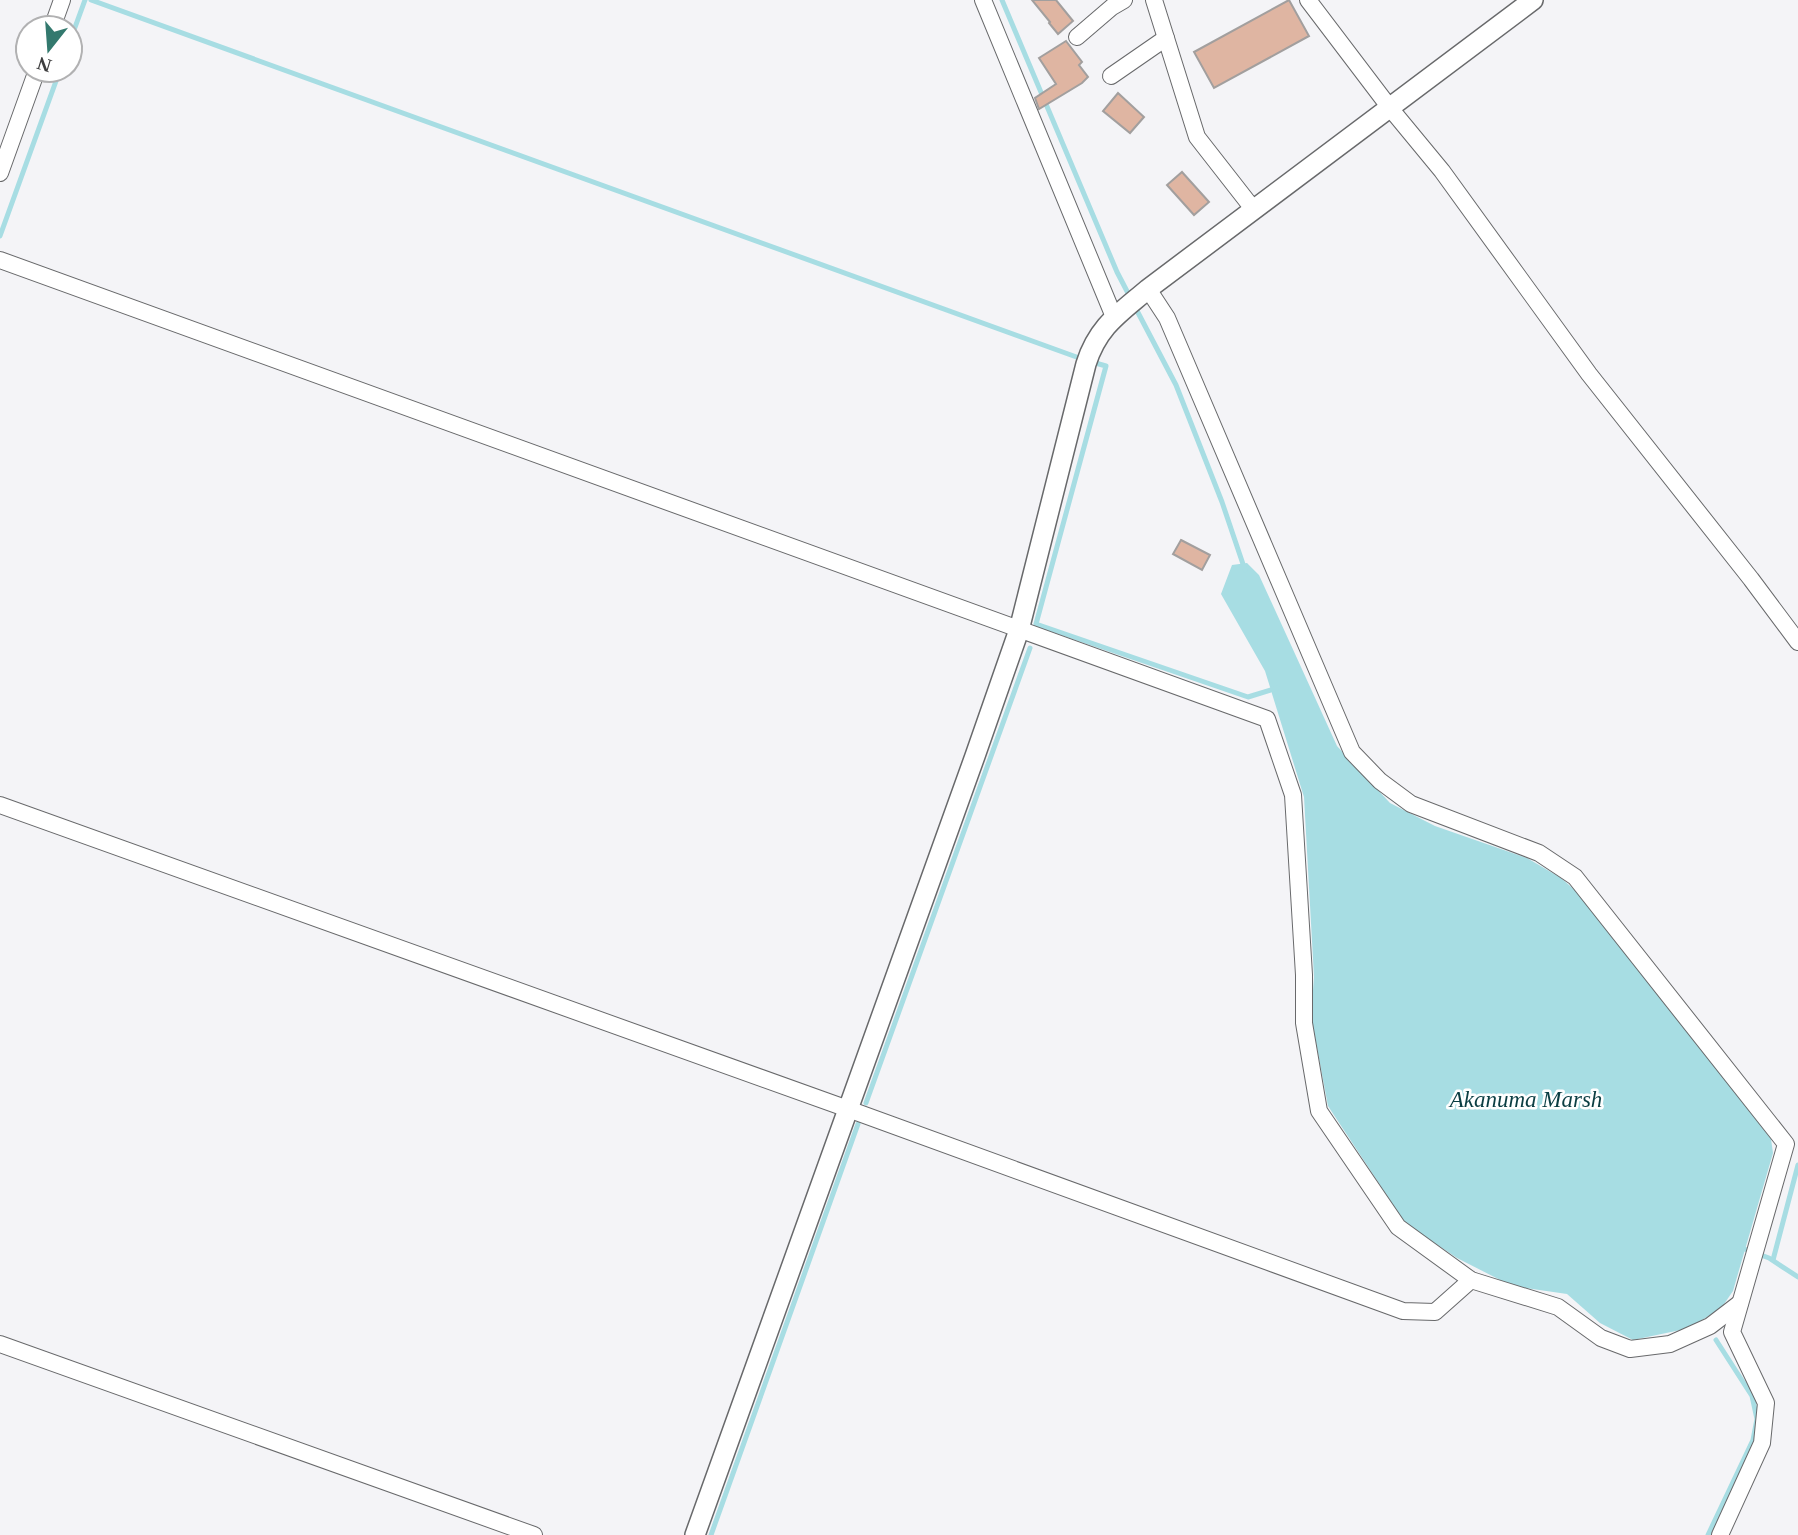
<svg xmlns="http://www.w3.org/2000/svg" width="1798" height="1535" viewBox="0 0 1798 1535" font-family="Georgia,serif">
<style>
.water{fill:#a7dde3}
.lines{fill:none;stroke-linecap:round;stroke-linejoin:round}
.stream{stroke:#a7dde3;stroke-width:5}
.building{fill:#dfb5a2;stroke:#a29f9e;stroke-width:2}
.minor-casing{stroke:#68696b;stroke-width:18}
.tertiary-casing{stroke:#68696b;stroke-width:22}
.minor{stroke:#fff;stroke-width:16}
.tertiary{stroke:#fff;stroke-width:19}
.labels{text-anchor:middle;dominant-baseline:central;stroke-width:5;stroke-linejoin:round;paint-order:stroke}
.water-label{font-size:23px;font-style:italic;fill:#0b3e43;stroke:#fff}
</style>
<rect width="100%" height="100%" fill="#f4f4f7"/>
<polygon class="water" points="1247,563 1259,575 1337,746 1390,803 1435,826 1527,858 1561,878 1585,899 1771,1139 1773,1153 1733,1291 1722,1307 1690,1328 1633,1340 1600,1323 1567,1294 1512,1286 1457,1258 1405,1223 1328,1106 1311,1016 1314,977 1304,797 1265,671 1221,594 1232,565"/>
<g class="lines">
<g class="stream">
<polyline points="91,0 1082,359"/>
<polyline points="1002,0 1117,272 1130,297"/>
<polyline points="70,41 85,0"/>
<polyline points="0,236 60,70"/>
<polyline points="1134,305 1176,385 1222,502 1245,570"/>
<polyline points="1092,362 1106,366 1036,624 1248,697 1277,688"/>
<polyline points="866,1103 1030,648"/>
<polyline points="1739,1247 1769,1258 1798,1277"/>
<polyline points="1773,1260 1798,1165"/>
<polyline points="711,1535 858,1124"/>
<polyline points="1708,1535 1753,1440 1757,1419 1752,1396 1716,1340"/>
</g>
</g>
<g class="building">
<polygon points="1032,0 1056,0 1073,21 1058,34 1049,23 1050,22"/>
<polygon points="1289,0 1309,36 1214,88 1194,52"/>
<polygon points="1066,41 1082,62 1079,65 1088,77 1082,83 1039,109 1035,98 1056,84 1039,58"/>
<polygon points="1118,93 1144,117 1130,133 1103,111"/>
<polygon points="1182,172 1209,202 1194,215 1167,185"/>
<polygon points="1181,540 1210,555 1202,570 1173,554"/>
</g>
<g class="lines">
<defs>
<g id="minor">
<polyline points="983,0 1114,317"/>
<polyline points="1154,0 1197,137 1254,210"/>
<polyline points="1308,0 1390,108 1442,171 1589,374 1751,579 1798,642"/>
<polyline points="52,28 62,0"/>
<polyline points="1077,37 1112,7 1124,0"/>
<polyline points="1111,76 1166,38"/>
<polyline points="0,173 37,70"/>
<polyline points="0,260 1267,719 1293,795 1304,975 1304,1023 1319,1111 1398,1227 1471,1280 1558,1307 1601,1338 1630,1349 1670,1344 1710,1326 1740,1303"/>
<polyline points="1148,289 1167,318 1352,752 1380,781 1411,804 1539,853 1575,877 1786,1144 1732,1332 1766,1403 1762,1443 1720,1535"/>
<polyline points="0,805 848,1109 1403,1311 1435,1312 1471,1280"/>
<polyline points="0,1344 534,1535"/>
</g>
<path id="tertiary" d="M695,1535L975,756L1019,630L1086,364C1098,326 1120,313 1148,289L1533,0"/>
</defs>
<use href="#minor" class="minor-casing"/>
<use href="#tertiary" class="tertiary-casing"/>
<use href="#minor" class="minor"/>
<use href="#tertiary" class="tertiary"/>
</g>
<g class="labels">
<g class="water-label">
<text x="1526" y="1099">Akanuma Marsh</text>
</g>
</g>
<g transform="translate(49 49) rotate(197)"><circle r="33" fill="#ffffff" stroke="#b1b1b2" stroke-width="2"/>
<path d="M0-5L12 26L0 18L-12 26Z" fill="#33796e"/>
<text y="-10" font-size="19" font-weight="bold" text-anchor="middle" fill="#3d3d3e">N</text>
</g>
</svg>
